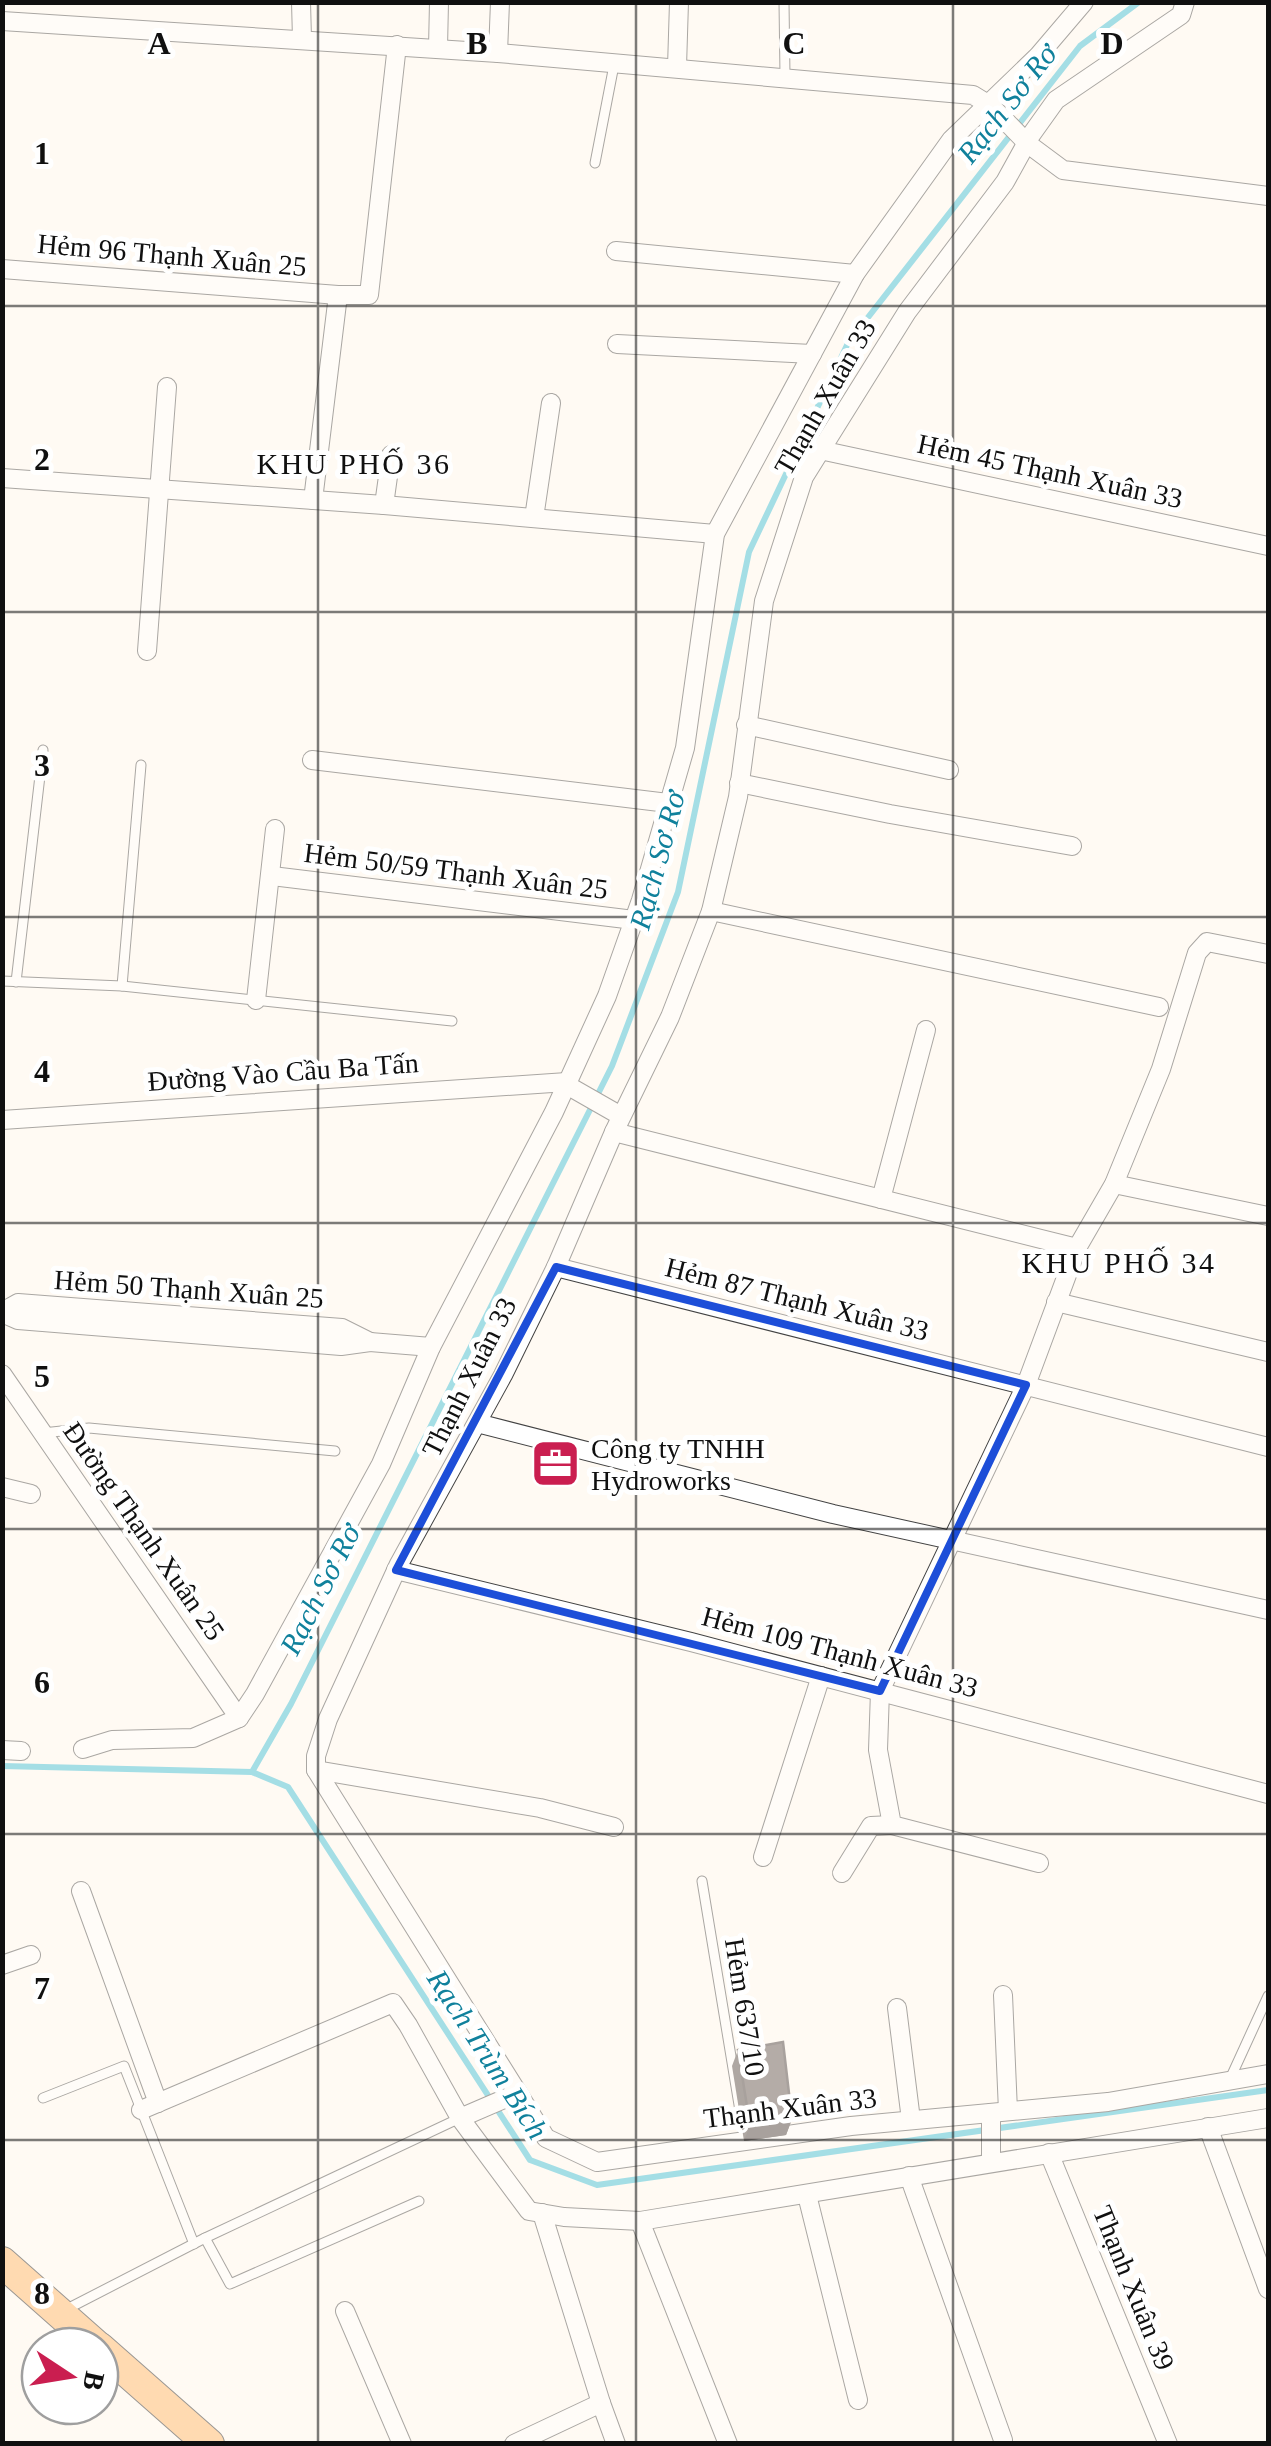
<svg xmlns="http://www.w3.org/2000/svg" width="1271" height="2446" viewBox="0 0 1271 2446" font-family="'Times New Roman',serif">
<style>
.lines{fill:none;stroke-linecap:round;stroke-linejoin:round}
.stream{stroke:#37bcd6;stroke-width:6}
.service-casing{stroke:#434343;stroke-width:11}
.minor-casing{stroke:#434343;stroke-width:20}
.primary-casing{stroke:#212121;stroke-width:32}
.service{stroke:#fff;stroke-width:9}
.minor{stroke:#fff;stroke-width:18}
.primary{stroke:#ffb463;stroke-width:30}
.wall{fill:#4d4341}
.shaded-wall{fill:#3f3735}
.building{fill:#5a4e4c;stroke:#3f3735;stroke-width:2.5}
.marked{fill:none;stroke:#1d4ed8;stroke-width:8;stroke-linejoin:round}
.grid{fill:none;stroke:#101010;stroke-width:2.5;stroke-opacity:0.55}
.labels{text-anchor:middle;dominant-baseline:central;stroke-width:10;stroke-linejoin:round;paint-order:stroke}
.street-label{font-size:28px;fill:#101010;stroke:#fff}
.poi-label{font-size:28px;fill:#101010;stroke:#fff;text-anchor:start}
.water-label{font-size:30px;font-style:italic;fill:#10819c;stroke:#fff}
.neighbourhood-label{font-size:30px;letter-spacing:2.5px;fill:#101010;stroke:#fff}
.grid-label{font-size:32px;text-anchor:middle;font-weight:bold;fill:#101010;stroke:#fff;stroke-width:10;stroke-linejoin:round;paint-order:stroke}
</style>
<rect width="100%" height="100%" fill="#fffaf3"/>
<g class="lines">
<g class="stream">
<polyline points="2,1766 252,1772 288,1787 530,2160 597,2185 1268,2090"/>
<polyline points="252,1772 291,1704 612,1066 678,892 749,552 848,343 1080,46 1139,2"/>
</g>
<defs>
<g id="service">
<polyline points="784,2 785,76"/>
<polyline points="595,163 614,65"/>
<polyline points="2,981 122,986 452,1021"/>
<polyline points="16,982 43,750"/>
<polyline points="122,986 141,765"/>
<polyline points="43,1433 89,1428 335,1451"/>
<polyline points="702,1881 745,2141"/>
<polyline points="1230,2079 1268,1996"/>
<polyline points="43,2098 124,2066 194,2244"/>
<polyline points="205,2238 230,2284 419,2201"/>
<polyline points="67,2309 205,2238 460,2118"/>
</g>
<g id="minor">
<polyline points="301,2 302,39"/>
<polyline points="1185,2 1181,15 1056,100 1031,135 1005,182 907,312 804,477 764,601 738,797 711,911 670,1017 614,1132 556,1267 503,1375 399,1564 328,1719 316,1756 316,1770 546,2138 597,2162 851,2126 1108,2102 1268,2074"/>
<polyline points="2,21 498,53 973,95 991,106 1028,144 1063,170 1268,196"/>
<polyline points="438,48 439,2"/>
<polyline points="498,53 500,2"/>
<polyline points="677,67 679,2"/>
<polyline points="616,251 855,274"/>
<polyline points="2,269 338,295 369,295 397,45"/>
<polyline points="617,344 812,354"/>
<polyline points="820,450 1268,546"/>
<polyline points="2,478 384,505 715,534"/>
<polyline points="313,500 338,295"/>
<polyline points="384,505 391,455"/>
<polyline points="534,518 551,403"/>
<polyline points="147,651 167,387"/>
<polyline points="746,725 949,770"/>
<polyline points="312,760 668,803"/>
<polyline points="739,783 890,814 1072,846"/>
<polyline points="272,876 634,920"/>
<polyline points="711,911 1159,1007"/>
<polyline points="256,1000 275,829"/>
<polyline points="2,1120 567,1082 572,1088 621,1116"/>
<polyline points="614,1132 1077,1248 1114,1184 1161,1069 1197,953 1207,942 1268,954"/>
<polyline points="1114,1184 1268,1216"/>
<polyline points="881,1199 926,1030"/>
<polyline points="556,1267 1268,1447"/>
<polyline points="1056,1302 1268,1352"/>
<polyline points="2,1312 18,1303 342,1328 370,1342 341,1346 18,1320 2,1313"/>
<polyline points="370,1342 431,1347"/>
<polyline points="2,1374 239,1718"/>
<polyline points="477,1423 833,1514 1268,1610"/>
<polyline points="2,1487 31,1494"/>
<polyline points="396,1570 691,1642 1268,1794"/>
<polyline points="83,1749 112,1740 193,1738 239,1718 255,1694 381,1464 431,1347 554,1112 607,996 641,900 685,748 715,534 855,274 951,140 1038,56 1084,2"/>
<polyline points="2,1750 21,1751"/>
<polyline points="316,1770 540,1808 614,1827"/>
<polyline points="763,1857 821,1676"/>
<polyline points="1039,1863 892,1825 878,1750 880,1691 1026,1385 1077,1248"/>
<polyline points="842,1873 871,1826 892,1825"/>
<polyline points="81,1891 158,2103"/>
<polyline points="2,1965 31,1955"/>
<polyline points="1003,1995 1008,2111"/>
<polyline points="897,2008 911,2120"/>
<polyline points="141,2110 393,2003 408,2025 460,2118 529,2211 564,2217 640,2221 1268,2118"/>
<polyline points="991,2113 991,2162"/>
<polyline points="460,2118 518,2093"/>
<polyline points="1208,2127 1268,2289"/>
<polyline points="1049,2153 1168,2444"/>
<polyline points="909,2176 1003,2440"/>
<polyline points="807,2195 858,2400"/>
<polyline points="542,2213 601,2403"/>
<polyline points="640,2221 728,2444"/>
<polyline points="345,2311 402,2444"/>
<polyline points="514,2444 601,2403 616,2444"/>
</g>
<g id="primary">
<polyline points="2,2262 97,2346"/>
<polyline points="100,2348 209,2444"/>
</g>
</defs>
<use href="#service" class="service-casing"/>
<use href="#minor" class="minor-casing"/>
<use href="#primary" class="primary-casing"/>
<use href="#service" class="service"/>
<use href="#minor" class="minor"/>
<use href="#primary" class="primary"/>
</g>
<polygon class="wall" points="738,2050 792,2119 786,2135 744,2141 732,2066"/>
<polygon class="shaded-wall" points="792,2119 786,2135 744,2141 750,2125"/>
<polygon class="building" points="783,2042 792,2119 750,2125 738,2050"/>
<path d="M0 0H1271V2446H0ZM556,1267L1026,1385L880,1691L396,1570Z" fill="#fffaf3" fill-opacity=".55" fill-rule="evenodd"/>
<path class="marked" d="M556,1267L1026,1385L880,1691L396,1570Z"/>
<path class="grid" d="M318,2V2444M636,2V2444M953,2V2444M2,306H1268M2,612H1268M2,917H1268M2,1223H1268M2,1529H1268M2,1834H1268M2,2140H1268"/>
<defs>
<symbol id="office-square" viewBox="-11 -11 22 22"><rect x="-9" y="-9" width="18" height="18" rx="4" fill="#ca1e50" stroke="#fff"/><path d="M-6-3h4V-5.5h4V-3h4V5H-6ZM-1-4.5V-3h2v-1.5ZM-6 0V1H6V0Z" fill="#fff"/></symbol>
</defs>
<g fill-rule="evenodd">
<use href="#office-square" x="528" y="1436" width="55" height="55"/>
</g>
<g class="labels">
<g class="street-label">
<text transform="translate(172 255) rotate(5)">Hẻm 96 Thạnh Xuân 25</text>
<text transform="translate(825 397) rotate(-60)">Thạnh Xuân 33</text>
<text transform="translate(1050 471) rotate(12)">Hẻm 45 Thạnh Xuân 33</text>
<text transform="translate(456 871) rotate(7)">Hẻm 50/59 Thạnh Xuân 25</text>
<text transform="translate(283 1072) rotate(-4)">Đường Vào Cầu Ba Tấn</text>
<text transform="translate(189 1289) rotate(4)">Hẻm 50 Thạnh Xuân 25</text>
<text transform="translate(797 1299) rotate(14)">Hẻm 87 Thạnh Xuân 33</text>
<text transform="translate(469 1377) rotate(-63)">Thạnh Xuân 33</text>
<text transform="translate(144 1531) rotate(55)">Đường Thạnh Xuân 25</text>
<text transform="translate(840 1652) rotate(15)">Hẻm 109 Thạnh Xuân 33</text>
<text transform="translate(745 2007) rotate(81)">Hẻm 637/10</text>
<text transform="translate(790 2108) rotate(-7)">Thạnh Xuân 33</text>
<text transform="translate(1134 2288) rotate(68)">Thạnh Xuân 39</text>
</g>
<g class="poi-label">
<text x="591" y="1448">Công ty TNHH<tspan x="591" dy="32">Hydroworks</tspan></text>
</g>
<g class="water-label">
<text transform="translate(1007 103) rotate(-52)">Rạch Sơ Rơ</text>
<text transform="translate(657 860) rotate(-75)">Rạch Sơ Rơ</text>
<text transform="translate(320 1589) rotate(-63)">Rạch Sơ Rơ</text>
<text transform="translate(488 2054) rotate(57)">Rạch Trùm Bích</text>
</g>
<g class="neighbourhood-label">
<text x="354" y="463">KHU PHỐ 36</text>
<text x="1119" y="1262">KHU PHỐ 34</text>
</g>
</g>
<g class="grid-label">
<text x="159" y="54">A</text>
<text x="477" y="54">B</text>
<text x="794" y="54">C</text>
<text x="1112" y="54">D</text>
<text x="42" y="164">1</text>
<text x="42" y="470">2</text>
<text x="42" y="776">3</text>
<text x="42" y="1082">4</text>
<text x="42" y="1387">5</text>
<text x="42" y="1693">6</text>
<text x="42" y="1999">7</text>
<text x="42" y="2304">8</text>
</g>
<rect width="1271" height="2446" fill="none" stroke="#101010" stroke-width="10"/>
<g transform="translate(70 2376) rotate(102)"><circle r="48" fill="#ffffff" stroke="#9f9f9f" stroke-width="2.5"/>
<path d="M0-8L18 38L0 25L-18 38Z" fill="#ca1e50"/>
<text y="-15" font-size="28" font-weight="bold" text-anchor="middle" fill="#101010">B</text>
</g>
</svg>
